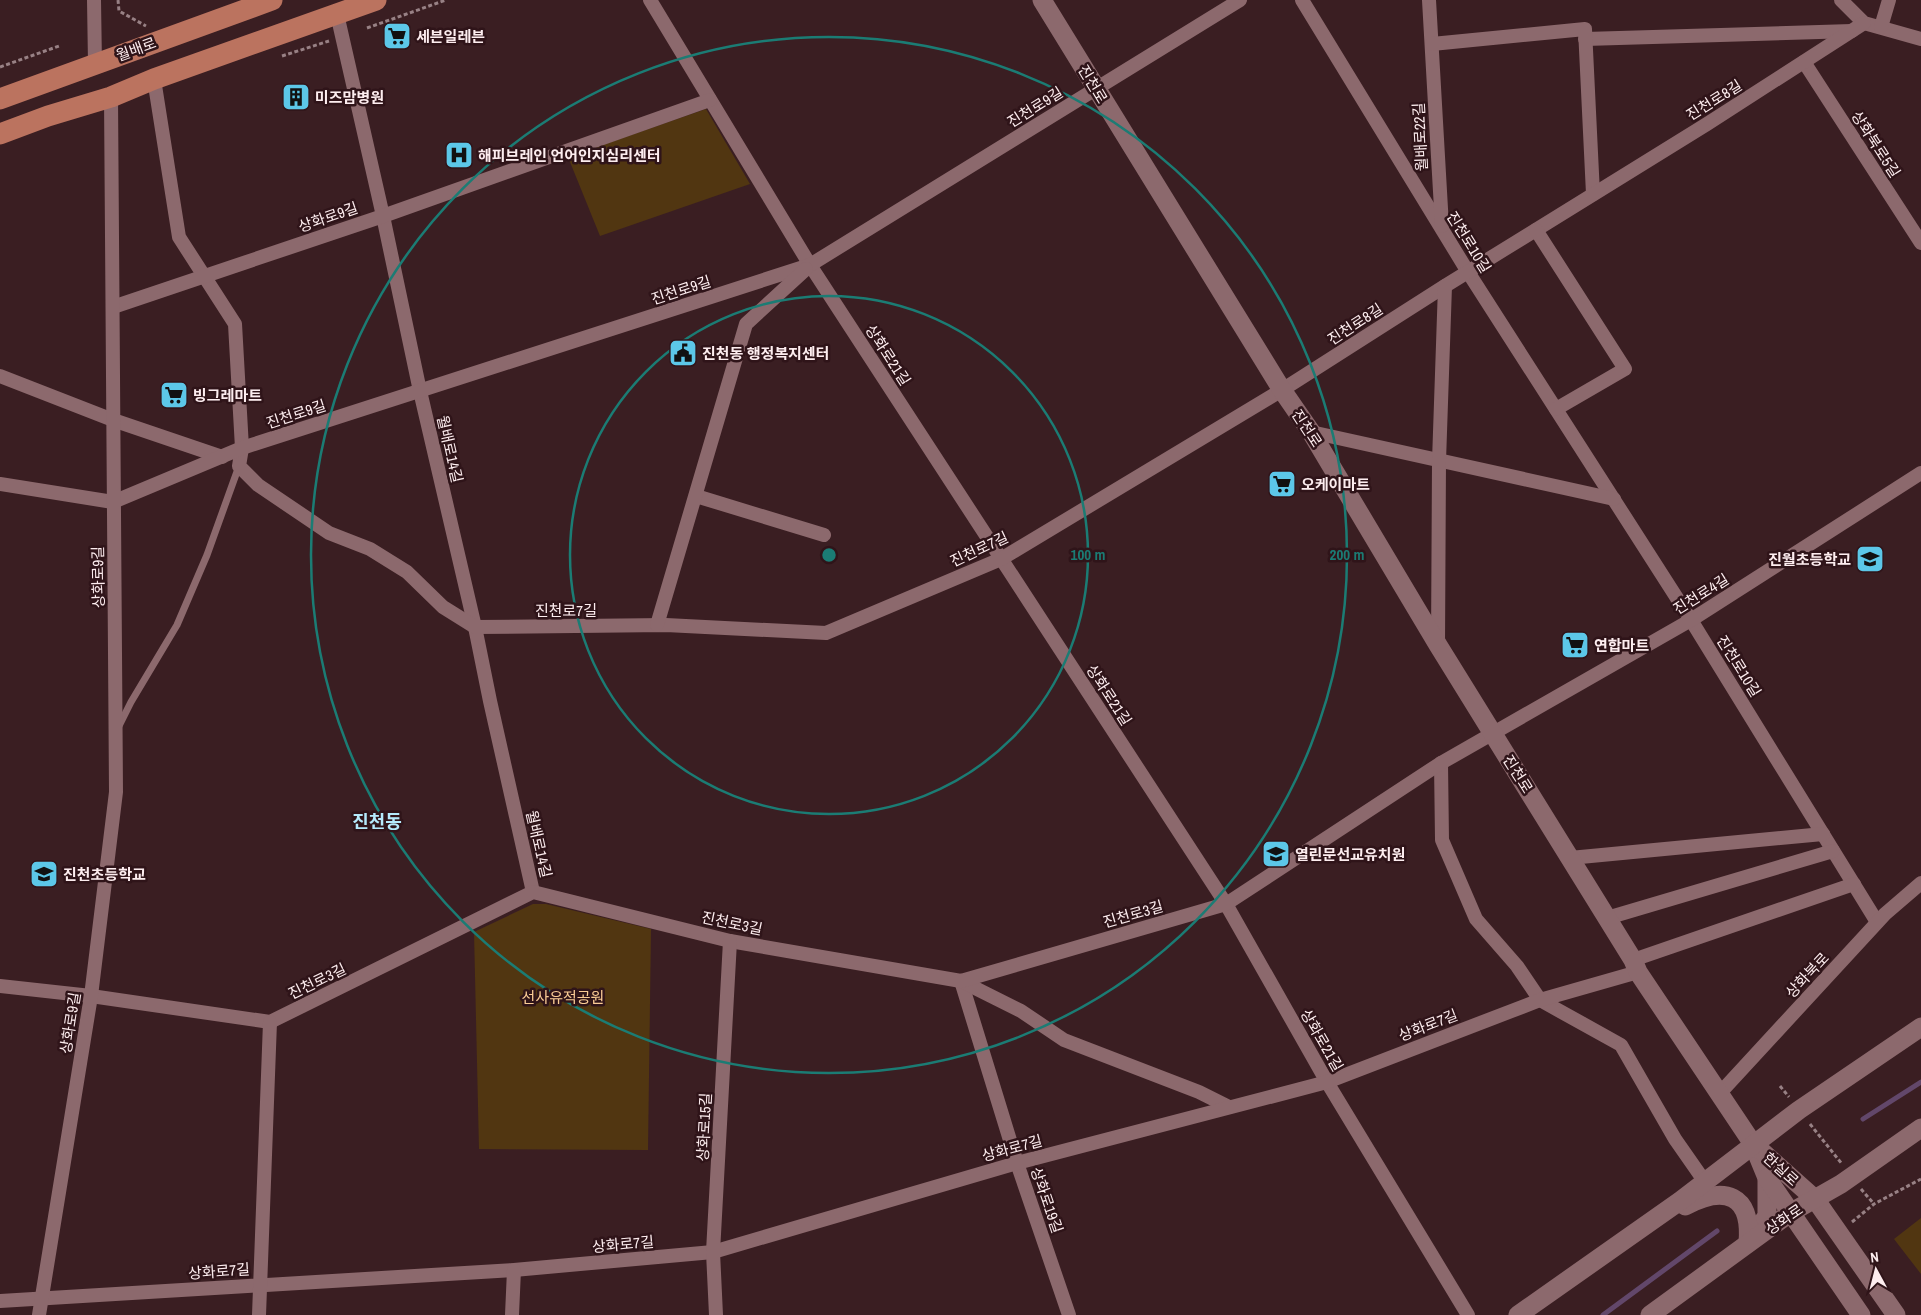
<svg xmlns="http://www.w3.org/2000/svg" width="1921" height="1315" viewBox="0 0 1921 1315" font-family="'Archivo Narrow','Noto Sans KR',sans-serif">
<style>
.green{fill:#513611}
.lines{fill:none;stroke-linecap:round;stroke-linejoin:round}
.stream{stroke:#62476a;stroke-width:5}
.path{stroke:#988185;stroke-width:3;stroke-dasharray:4 2.5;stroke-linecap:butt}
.lane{stroke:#8c696d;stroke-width:7}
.street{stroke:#8c696d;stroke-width:14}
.secondary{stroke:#8c696d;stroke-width:19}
.primary{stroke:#bb735f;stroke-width:21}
.ring{fill:none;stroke:#1b7c74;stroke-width:2.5}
.labels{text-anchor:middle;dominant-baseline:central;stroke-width:5;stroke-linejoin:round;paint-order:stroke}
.poi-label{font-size:15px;font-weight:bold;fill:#fdedef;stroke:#2f1419;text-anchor:start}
.street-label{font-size:15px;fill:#fdedef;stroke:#2f1419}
.park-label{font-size:15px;fill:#fbcc95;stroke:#2f1419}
.quarter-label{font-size:18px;font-weight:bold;fill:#b5eafc;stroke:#2f1419}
.centre{fill:#1b7c74;stroke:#2f1419;stroke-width:2.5}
.ring-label{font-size:15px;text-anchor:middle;font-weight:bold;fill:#1b7c74;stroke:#2f1419;stroke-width:5;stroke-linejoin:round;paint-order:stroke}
</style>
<rect width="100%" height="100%" fill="#3a1e22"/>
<g class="green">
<polygon points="706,109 750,184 600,236 568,157"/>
<polygon points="533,904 546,904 651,929 648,1150 479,1149 474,932"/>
<polygon points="1921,1218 1921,1274 1894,1239"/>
</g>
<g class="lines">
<g class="stream">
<polyline points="1863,1119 1921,1082"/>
<polyline points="1603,1315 1717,1231"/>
</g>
<g class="path">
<polyline points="118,0 119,11 146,26"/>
<polyline points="367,28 446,0"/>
<polyline points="282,56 329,41"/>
<polyline points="0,67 59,46"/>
<polyline points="1780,1086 1789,1097"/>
<polyline points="1810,1124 1842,1164"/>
<polyline points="1861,1189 1874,1204"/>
<polyline points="1852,1222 1874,1204 1921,1179"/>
</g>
<polyline class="lane" points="119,726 131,702 177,625 207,555 239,466"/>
<g class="street">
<polyline points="94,0 95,64"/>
<polyline points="650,0 810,265 1226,904 1327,1082 1468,1315"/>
<polyline points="1302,0 1468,272 1691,620 1877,922"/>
<polyline points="1429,0 1442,226"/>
<polyline points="1841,0 1864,23 1921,39"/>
<polyline points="337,14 383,216 420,391 475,627 490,701 533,892"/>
<polyline points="1881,27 1889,0"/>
<polyline points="1585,39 1852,31"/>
<polyline points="1432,44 1585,29 1593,194"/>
<polyline points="1804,62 1921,243"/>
<polyline points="154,79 179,237 235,324 242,448 239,466 258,485 329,533 370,549 407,572 443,607 475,627 666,625 826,633 1001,559 1282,390 1445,286 1707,124 1864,23"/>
<polyline points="1536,230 1625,369 1556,409"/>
<polyline points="113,307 383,216 710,100"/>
<polyline points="0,376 113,420 222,457"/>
<polyline points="1311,432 1614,499"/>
<polyline points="0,484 113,502 242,448 810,265 1240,0"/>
<polyline points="696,496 824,535"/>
<polyline points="657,625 746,324 806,269"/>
<polyline points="1438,645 1439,461 1445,286"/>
<polyline points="1441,763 1442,840 1476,919 1517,966 1540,1000 1621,1045 1675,1139 1705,1182"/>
<polyline points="1570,858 1823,834"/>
<polyline points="1607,918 1833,851"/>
<polyline points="1633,960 1854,884"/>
<polyline points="961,981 1017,1163 1069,1315"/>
<polyline points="961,981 1021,1011 1064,1040 1199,1092 1229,1107"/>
<polyline points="0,986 91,996 270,1022 533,892 730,941 961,981 1226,904 1441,763 1691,620 1921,473"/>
<polyline points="1720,1093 1885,914 1921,883"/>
<polyline points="0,1301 514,1270 713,1252 1017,1163 1327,1082 1540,1000 1638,972"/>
<polyline points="39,1315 91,996 116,792 111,97"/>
<polyline points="259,1315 270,1022"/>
<polyline points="512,1315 514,1270"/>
<polyline points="716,1315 713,1252 730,941"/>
</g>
<g class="secondary">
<polyline points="1042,0 1282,390 1311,432 1438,645 1633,960 1638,972 1753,1144 1767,1178 1767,1216 1748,1243"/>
<polyline points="1758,1148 1815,1199 1896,1315"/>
<polyline points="1767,1178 1861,1315"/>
<path d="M1685,1206C1725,1185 1752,1194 1748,1243"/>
<polyline points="1518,1315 1680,1201 1799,1110 1921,1027"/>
<polyline points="1650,1315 1790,1213 1841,1184 1921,1128"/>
</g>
<g class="primary">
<polyline points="0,99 272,0"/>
<polyline points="0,134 48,116 111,97 154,79 376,0"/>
</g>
</g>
<g class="ring">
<circle cx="829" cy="555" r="259"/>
<circle cx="829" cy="555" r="518"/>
</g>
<defs>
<symbol id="supermarket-square" viewBox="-11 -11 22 22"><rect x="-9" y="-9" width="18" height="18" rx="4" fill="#5cc7e8" stroke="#2f1419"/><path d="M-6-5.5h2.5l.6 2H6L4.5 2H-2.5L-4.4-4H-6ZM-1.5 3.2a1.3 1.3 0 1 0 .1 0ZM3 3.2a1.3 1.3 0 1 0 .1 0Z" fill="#111"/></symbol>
<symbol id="building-square" viewBox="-11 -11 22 22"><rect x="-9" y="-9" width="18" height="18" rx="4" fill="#5cc7e8" stroke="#2f1419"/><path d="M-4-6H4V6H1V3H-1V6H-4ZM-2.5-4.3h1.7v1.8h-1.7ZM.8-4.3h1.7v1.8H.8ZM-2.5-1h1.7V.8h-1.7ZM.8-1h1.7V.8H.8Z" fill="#111"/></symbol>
<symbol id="hospital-square" viewBox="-11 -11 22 22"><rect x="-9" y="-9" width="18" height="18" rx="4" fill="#5cc7e8" stroke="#2f1419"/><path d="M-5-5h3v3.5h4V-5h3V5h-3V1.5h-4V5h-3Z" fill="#111"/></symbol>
<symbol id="civic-square" viewBox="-11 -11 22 22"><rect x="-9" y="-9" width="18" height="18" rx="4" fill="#5cc7e8" stroke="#2f1419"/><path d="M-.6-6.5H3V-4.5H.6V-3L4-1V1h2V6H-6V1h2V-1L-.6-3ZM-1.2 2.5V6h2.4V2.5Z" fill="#111"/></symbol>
<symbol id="school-square" viewBox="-11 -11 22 22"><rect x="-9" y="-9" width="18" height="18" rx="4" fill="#5cc7e8" stroke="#2f1419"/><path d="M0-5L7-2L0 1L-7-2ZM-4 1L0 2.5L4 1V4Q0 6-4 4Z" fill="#111"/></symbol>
</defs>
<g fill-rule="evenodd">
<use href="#supermarket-square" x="381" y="20" width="32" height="32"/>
<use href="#building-square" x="280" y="81" width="32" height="32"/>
<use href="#hospital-square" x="443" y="139" width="32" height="32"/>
<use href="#civic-square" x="667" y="337" width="32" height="32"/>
<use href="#supermarket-square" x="158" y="379" width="32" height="32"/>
<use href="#supermarket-square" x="1266" y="468" width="32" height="32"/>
<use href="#school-square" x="1854" y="543" width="32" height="32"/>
<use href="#supermarket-square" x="1559" y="629" width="32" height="32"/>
<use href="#school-square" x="1260" y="838" width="32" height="32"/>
<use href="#school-square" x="28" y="858" width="32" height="32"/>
</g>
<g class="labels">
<g class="poi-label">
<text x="416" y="36">세븐일레븐</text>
<text x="315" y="97">미즈맘병원</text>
<text x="478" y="155">해피브레인 언어인지심리센터</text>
<text x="702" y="353">진천동 행정복지센터</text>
<text x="193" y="395">빙그레마트</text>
<text x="1301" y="484">오케이마트</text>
<text x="1851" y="559" text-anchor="end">진월초등학교</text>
<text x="1594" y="645">연합마트</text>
<text x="1295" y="854">열린문선교유치원</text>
<text x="63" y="874">진천초등학교</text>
</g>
<g class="street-label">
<text transform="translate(136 49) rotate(-20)">월배로</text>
<text transform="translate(1093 84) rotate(59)">진천로</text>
<text transform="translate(1714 100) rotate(-32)">진천로8길</text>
<text transform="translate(1035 107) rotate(-32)">진천로9길</text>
<text transform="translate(1420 137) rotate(-93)">월배로22길</text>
<text transform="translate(1876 144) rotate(57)">상화북로5길</text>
<text transform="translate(328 217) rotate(-19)">상화로9길</text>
<text transform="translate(1469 242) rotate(58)">진천로10길</text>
<text transform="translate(681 290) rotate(-18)">진천로9길</text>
<text transform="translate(1355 324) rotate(-33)">진천로8길</text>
<text transform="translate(888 355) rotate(57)">상화로21길</text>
<text transform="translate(296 414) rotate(-18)">진천로9길</text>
<text transform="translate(1307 428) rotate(57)">진천로</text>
<text transform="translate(450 449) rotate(77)">월배로14길</text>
<text transform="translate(979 549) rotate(-25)">진천로7길</text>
<text transform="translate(98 577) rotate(-91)">상화로9길</text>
<text transform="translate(1701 594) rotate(-32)">진천로4길</text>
<text x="566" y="610">진천로7길</text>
<text transform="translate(1739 666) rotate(58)">진천로10길</text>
<text transform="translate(1109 695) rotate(57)">상화로21길</text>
<text transform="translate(1518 774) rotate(58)">진천로</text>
<text transform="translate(539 844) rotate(77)">월배로14길</text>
<text transform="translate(1133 914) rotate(-16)">진천로3길</text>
<text transform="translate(732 923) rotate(12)">진천로3길</text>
<text transform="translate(1807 975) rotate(-47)">상화북로</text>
<text transform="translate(317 981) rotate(-26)">진천로3길</text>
<text transform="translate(70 1023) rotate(-81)">상화로9길</text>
<text transform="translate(1428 1025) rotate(-21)">상화로7길</text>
<text transform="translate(1322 1040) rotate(60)">상화로21길</text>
<text transform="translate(704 1127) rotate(-87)">상화로15길</text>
<text transform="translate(1012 1148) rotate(-15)">상화로7길</text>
<text transform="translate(1781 1169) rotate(42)">한실로</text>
<text transform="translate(1047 1200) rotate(71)">상화로19길</text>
<text transform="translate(1784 1219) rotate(-34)">상화로</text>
<text transform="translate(623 1244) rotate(-5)">상화로7길</text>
<text transform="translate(219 1271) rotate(-4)">상화로7길</text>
</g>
<g class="park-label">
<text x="563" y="997">선사유적공원</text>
</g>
<g class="quarter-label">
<text x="377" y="821">진천동</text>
</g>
</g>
<circle cx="829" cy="555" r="8" class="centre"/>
<g class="ring-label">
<text x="1088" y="560">100 m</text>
<text x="1347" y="560">200 m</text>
</g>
<g transform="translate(1876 1270) rotate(353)" stroke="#2f1419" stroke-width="4" paint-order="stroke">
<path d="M0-4L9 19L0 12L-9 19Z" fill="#fdedef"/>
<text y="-8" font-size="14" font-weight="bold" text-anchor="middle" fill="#fdedef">N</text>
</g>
</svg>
